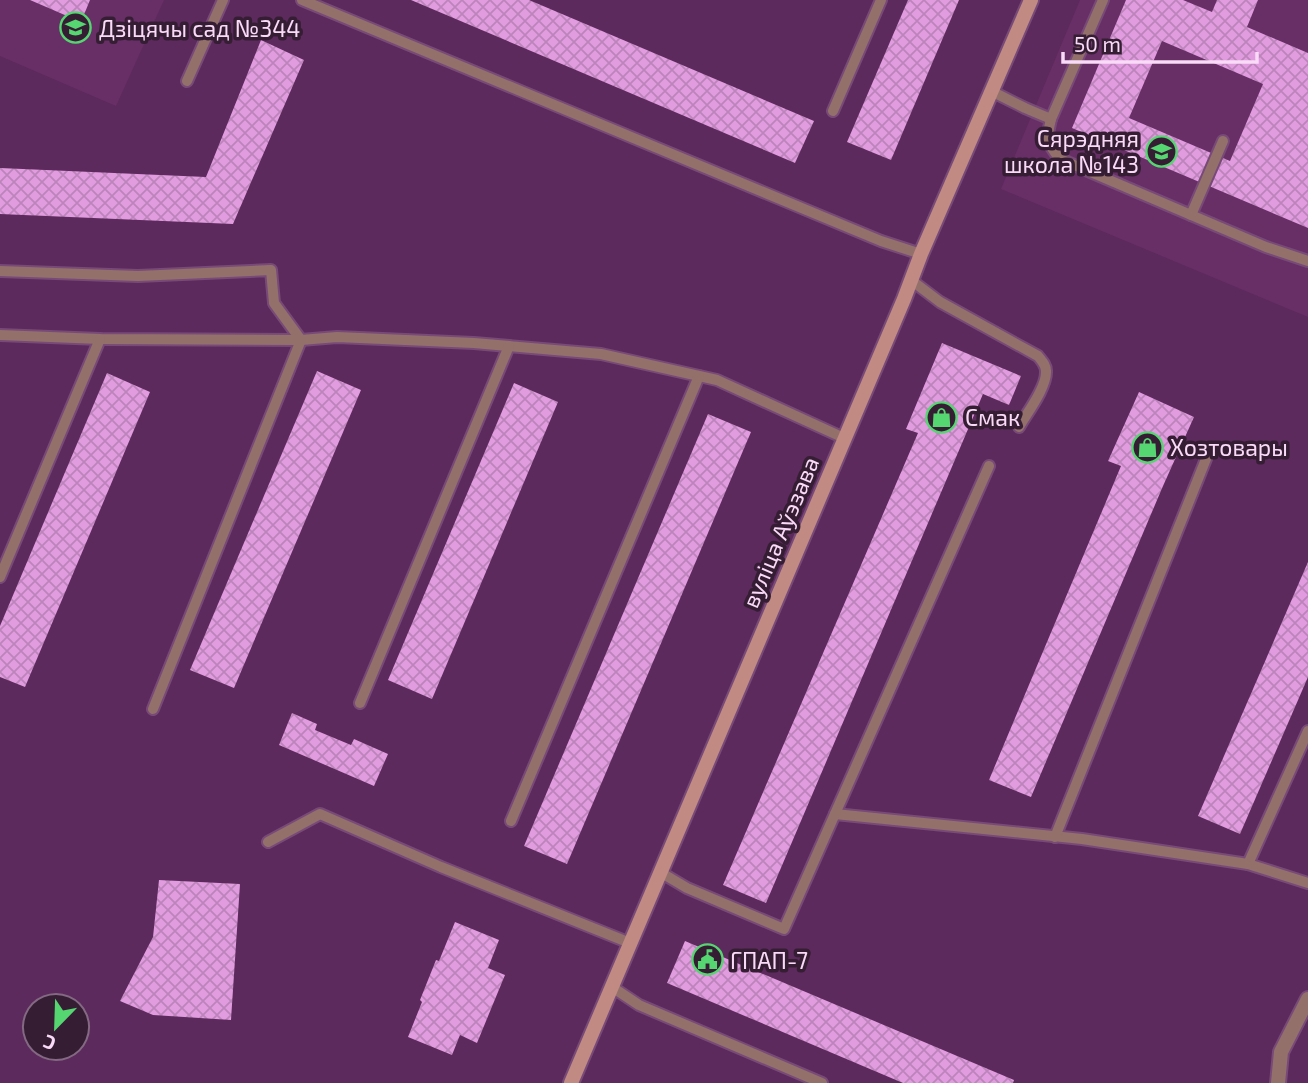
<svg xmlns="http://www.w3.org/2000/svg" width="1308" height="1083" viewBox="0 0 1308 1083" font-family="'Exo 2',sans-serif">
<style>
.built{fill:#682f67}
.building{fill:url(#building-cross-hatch);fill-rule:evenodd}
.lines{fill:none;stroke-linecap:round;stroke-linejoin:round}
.lane-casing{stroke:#784a78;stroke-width:14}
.street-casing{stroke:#784a78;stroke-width:18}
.secondary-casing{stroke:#784a78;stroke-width:18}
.lane{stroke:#94706b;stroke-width:10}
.street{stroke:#94706b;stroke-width:14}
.secondary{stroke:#c18a82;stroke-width:14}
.labels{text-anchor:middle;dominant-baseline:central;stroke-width:7;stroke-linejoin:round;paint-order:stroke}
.poi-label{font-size:23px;fill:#f9daf7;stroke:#351e34;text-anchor:start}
.street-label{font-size:23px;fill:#f9daf7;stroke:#351e34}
</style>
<defs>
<pattern id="building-cross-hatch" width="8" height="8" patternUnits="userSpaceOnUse" patternTransform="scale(1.75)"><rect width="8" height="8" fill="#e19bdf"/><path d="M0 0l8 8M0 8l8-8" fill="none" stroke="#bc84ba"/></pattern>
</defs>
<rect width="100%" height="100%" fill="#5c2a5c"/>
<g class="built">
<polygon points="0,0 164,0 116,106 0,56"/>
<polygon points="1080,0 1308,0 1308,317 1001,189"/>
</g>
<g class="building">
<polygon points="30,0 90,0 81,22"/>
<polygon points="411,0 529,0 814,121 795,163"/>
<polygon points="908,0 959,0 891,160 847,142"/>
<path d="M1126,0H1183L1212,12L1217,0H1258L1247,27L1308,53V228L1072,128ZM1162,41L1263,84L1230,161L1129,118Z"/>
<polygon points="261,40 304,60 233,224 0,214 0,168 206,177"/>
<polygon points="942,343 1021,376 1009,405 983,394 766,903 723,885 918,433 906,429"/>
<polygon points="317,371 361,390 234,688 190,670"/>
<polygon points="107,373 150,392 25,687 0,677 0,626"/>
<polygon points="514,383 558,402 432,699 388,680"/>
<polygon points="1139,392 1194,417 1163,486 1031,797 989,780 1121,466 1108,461"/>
<polygon points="708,414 751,432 567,864 524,846"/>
<polygon points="1308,562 1308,677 1240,834 1198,816"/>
<polygon points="292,713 317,724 315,730 351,745 354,739 388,754 374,786 279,745"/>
<polygon points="159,880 240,884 231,1020 153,1015 120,1001 153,937"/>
<polygon points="455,922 499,940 488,968 505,975 477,1043 460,1035 452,1055 408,1037 422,1002 420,1000 436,960 439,961"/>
<polygon points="685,941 1014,1080 1013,1083 903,1083 667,983"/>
</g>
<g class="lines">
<defs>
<g id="lane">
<polyline points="302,0 881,241 921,254"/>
<path d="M1103,0L1051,119C1046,140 1046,142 1060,159L1266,247L1308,261"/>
<polyline points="187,81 223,0"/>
<polyline points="991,91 1025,108 1051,119"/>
<polyline points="833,111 881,0"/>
<polyline points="1191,215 1223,141"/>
<polyline points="0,271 138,276 271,270 274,303 301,340 153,709"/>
<path d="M911,280L940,302L1038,356C1042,361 1046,365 1046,371C1047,387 1027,413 1019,427"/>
<polyline points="0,335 100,339 301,340 337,337 474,343 601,354 717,380 844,438"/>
<polyline points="0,577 100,339"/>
<polyline points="360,703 509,346"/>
<polyline points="835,814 1082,839 1248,864 1308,883"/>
<polyline points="511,821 699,376"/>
<polyline points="1055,837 1206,459"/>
<polyline points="268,842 320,814 441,867 630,943"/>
<polyline points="1248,864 1308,731"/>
<polyline points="660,872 687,888 784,929 989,466"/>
<polyline points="612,987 639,1005 822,1083"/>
</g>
<polyline id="street" points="1278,1083 1281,1052 1308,999"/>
<polyline id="secondary" points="571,1083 904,299 921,254 1031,0"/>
</defs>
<use href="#lane" class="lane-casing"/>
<use href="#street" class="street-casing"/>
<use href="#secondary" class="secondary-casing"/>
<use href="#lane" class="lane"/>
<use href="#street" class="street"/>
<use href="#secondary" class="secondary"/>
</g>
<defs>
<symbol id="school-ring" viewBox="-11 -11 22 22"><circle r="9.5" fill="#351e34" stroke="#56d671" stroke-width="1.5"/><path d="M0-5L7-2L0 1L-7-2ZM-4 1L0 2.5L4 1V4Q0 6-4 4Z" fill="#56d671"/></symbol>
<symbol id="shop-ring" viewBox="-11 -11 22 22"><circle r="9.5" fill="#351e34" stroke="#56d671" stroke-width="1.5"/><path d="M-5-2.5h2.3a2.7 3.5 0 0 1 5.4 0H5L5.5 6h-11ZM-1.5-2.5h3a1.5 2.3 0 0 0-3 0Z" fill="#56d671"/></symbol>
<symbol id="civic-ring" viewBox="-11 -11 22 22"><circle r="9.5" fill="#351e34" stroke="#56d671" stroke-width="1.5"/><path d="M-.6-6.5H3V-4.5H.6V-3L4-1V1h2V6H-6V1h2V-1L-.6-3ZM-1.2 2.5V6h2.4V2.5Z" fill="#56d671"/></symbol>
</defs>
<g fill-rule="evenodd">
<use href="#school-ring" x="58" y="10" width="35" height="35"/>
<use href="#school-ring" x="1144" y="134" width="35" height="35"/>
<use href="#shop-ring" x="924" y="400" width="35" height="35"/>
<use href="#shop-ring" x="1130" y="430" width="35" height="35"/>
<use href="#civic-ring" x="690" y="942" width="35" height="35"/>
</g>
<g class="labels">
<g class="poi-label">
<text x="99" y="28">Дзіцячы сад №344</text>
<text x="1139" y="138" text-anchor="end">Сярэдняя<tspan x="1139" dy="26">школа №143</tspan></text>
<text x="965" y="417">Смак</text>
<text x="1170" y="447">Хозтовары</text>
<text x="730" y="960">ГПАП-7</text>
</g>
<g class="street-label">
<text transform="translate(780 532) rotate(-67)">вуліца Аўэзава</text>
</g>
</g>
<g transform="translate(56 1027) rotate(203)"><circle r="33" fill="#351e34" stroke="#836982" stroke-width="2"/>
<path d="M0-5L12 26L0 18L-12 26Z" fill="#56d671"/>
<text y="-10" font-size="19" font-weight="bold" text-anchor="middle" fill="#f9daf7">С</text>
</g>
<path d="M1063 52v10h194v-10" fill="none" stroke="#f9daf7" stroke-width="3.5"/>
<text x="1074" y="52" font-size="21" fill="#f9daf7" stroke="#351e34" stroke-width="5" paint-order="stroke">50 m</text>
</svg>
